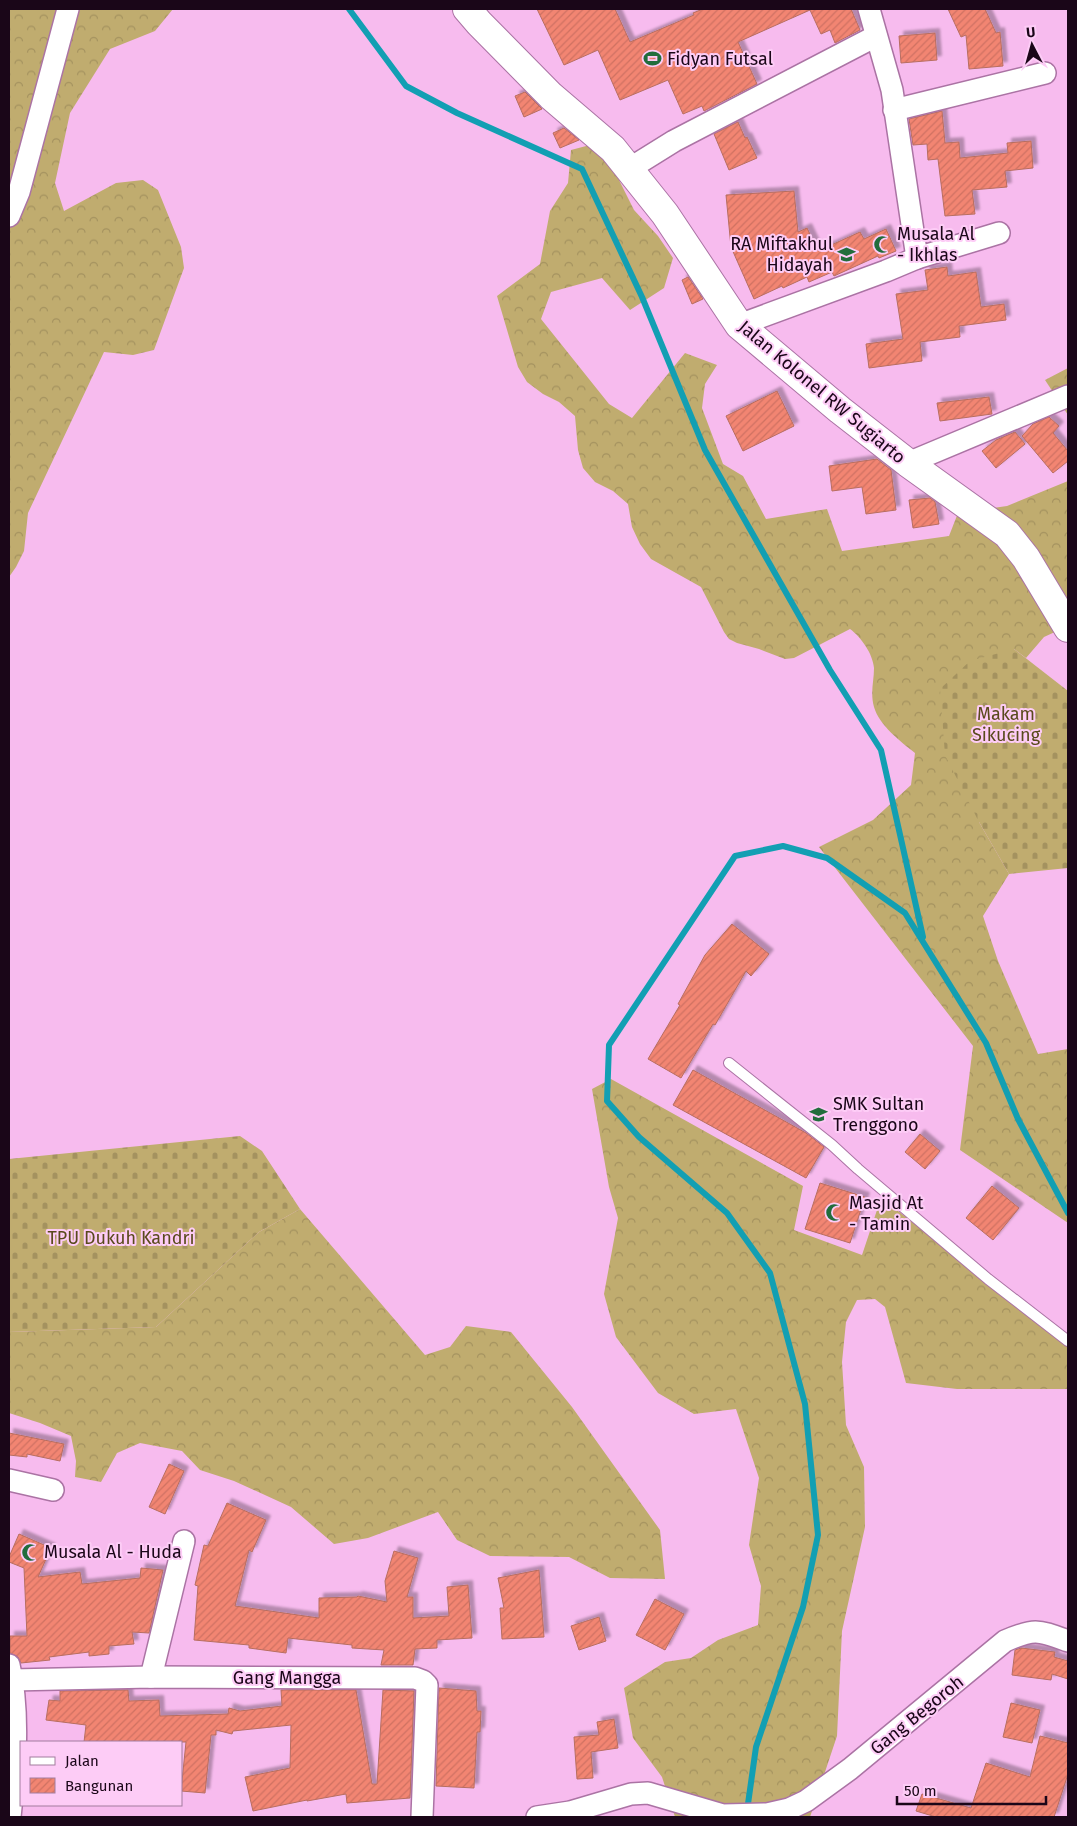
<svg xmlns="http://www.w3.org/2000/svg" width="1077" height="1826" viewBox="0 0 1077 1826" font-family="'Fira Sans',sans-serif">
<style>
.forest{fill:url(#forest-crowns)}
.cemetery{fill:url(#cemetery-stones)}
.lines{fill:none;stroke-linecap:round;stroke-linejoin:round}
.stream{stroke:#129fb3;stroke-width:6}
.building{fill:url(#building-hatch);stroke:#b76e60;filter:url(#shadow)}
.lane-casing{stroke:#ab73a4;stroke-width:12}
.street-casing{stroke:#ab73a4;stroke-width:24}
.secondary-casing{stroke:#ab73a4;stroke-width:30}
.lane{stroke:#fff;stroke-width:10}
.street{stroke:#fff;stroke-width:21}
.secondary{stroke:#fff;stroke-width:28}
.labels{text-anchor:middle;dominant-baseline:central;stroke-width:4;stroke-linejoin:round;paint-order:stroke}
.poi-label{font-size:18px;fill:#1a0618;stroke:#fdccf6;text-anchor:start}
.street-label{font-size:18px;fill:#1a0618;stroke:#fdccf6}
.park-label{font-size:18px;fill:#594a1c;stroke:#fdccf6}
</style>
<defs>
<pattern id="forest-crowns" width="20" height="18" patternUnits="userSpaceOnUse" patternTransform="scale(1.25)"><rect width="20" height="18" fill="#c0ac6f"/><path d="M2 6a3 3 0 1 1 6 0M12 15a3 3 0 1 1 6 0" fill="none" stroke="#a4925f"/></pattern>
<pattern id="cemetery-stones" width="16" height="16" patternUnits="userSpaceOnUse" patternTransform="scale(1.25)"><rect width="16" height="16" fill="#c0ac6f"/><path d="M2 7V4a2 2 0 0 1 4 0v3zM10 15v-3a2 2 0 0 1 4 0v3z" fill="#a4925f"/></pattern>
<pattern id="building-hatch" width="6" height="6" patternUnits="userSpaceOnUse" patternTransform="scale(1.25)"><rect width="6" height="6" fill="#f28572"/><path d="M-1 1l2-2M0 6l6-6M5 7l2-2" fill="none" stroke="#cf7162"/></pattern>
<filter id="shadow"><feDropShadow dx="4.5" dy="-4.5" stdDeviation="1" flood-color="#0004"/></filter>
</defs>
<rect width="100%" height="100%" fill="#f7bbee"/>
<g class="forest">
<polygon points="9,9 173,9 155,31 110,49 70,113 55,183 64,211 116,183 143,180 158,190 181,247 184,268 154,350 133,355 104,352 28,513 24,551 16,567 9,577"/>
<path d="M590,145L616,174L634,210L658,236L673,258L664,288L630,310L602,278L551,292L541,319L609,404L632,418L685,353L717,365L705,384L702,408L723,464L743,476L766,519L827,509L842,551L949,536L958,513L1007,506L1068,481V626L1044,637L1026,658L1014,649L979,822L1009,874L983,916L998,961L1038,1054L1068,1049V1223L960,1150L973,1046L819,847L873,820L911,785L915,753C901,742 879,725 874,707C870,693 874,681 874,668C873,654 861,637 850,629L794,658L785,659L759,649L737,643L729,639L724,632L701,587L651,559L640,544L632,527L628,504L613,491L595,482L583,468L578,450L575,416L559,402L543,394L527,382L518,367L497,296L540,264L550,211L568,183L571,150Z"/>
<polygon points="1068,368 1068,415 1045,380"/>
<polygon points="611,1079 803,1186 794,1230 862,1255 881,1198 1068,1341 1068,1389 957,1389 906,1383 885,1307 875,1299 857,1300 846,1322 842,1362 846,1425 864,1467 865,1527 842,1631 837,1736 810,1817 675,1817 662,1777 633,1738 624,1688 665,1662 691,1658 718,1640 758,1625 761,1586 749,1545 759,1478 736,1409 694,1414 658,1393 616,1337 604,1294 618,1218 609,1187 592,1089"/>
<polygon points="300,1209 425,1355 450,1347 466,1326 511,1332 572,1407 660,1530 665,1579 610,1578 569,1557 490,1556 457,1540 438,1512 368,1538 334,1544 291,1507 234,1481 200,1470 182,1451 140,1443 117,1453 101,1482 75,1477 76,1461 71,1436 40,1423 9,1413 9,1332 156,1327 259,1232"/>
</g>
<g class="cemetery">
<polygon points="1014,649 1068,691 1068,868 1009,874 979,822 945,755 940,689 970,661"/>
<polygon points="240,1136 262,1151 300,1209 259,1232 156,1327 9,1332 9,1159"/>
</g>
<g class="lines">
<g class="stream">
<polyline points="349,9 406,86 457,113 582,169 642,297 705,450 830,670 881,750 923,937"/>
<polyline points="747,1811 756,1747 803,1607 818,1535 805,1404 770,1273 727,1213 639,1137 607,1101 609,1045 735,856 783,846 827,858 905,913 986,1043 1018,1119 1068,1213"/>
</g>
</g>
<g class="building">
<polygon points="537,9 615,9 630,42 694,15 693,13 703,9 851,9 860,30 835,43 830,30 821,34 810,10 738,42 757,84 704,111 702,106 683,114 668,80 620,100 598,50 564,65"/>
<polygon points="948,9 985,9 996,33 1000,32 1003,66 969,69 966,35 961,37"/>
<polygon points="935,33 937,60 901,63 899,36"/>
<polygon points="525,92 542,109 524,117 515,96"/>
<polygon points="942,111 945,143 959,142 960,158 1008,153 1007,143 1031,141 1033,168 1005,171 1007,187 972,190 975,214 945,216 938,159 928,160 927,144 913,145 909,119"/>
<polygon points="738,122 745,138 747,137 757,158 729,170 714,134"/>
<polygon points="564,128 579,140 560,148 553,133"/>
<polygon points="794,191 798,232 807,228 818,251 860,232 864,239 886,229 896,251 879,258 878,256 834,276 832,272 809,282 807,277 783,288 782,286 754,299 731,247 726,195"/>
<polygon points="947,267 948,276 976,272 981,307 1004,304 1006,320 959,326 960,337 920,342 922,361 869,368 866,344 903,339 896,294 928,290 925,270"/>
<polygon points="688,277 703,299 692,304 682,280"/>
<polygon points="777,391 794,426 743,451 726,416"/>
<polygon points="989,397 992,414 940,421 937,403"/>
<polygon points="1049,417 1059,426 1053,433 1068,451 1068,461 1053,473 1022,436 1033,424"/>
<polygon points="1015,432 1025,444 996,468 982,451 996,440"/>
<polygon points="877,459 891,470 896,510 866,514 862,487 832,491 829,466"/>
<polygon points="930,498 935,502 939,524 913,528 909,500"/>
<polygon points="732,924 769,954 751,976 746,971 715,1025 713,1024 681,1078 648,1059 680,1005 678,1004 705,955"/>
<polygon points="693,1070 806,1133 824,1147 806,1178 673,1105"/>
<polygon points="920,1134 940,1151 925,1169 905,1152"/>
<polygon points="820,1183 865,1197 850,1243 805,1229"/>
<polygon points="992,1186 1019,1208 993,1240 966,1218"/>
<polygon points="9,1433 64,1444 60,1461 27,1454 27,1457 9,1455"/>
<polygon points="169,1464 184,1471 165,1514 149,1507"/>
<polygon points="227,1503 266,1520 252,1552 249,1550 235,1606 319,1618 319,1598 357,1597 358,1596 387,1602 385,1581 394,1551 418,1558 407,1597 413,1597 413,1618 449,1616 447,1587 468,1585 472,1638 437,1640 437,1648 415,1649 413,1665 381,1665 384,1650 352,1648 352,1645 288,1638 286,1653 249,1648 249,1645 194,1640 198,1586 195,1585 204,1545 208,1546"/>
<polygon points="19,1534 51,1548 38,1577 80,1572 82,1584 140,1578 141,1568 163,1570 149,1633 132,1632 134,1644 109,1646 109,1654 89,1656 89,1652 49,1657 50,1660 21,1663 18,1657 10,1653 10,1636 27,1636 24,1568 9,1562 9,1557"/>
<polygon points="539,1570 544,1637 502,1639 500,1608 504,1608 498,1578"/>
<polygon points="655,1599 684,1614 665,1650 636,1635"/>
<polygon points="599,1617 606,1641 579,1650 571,1626"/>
<polygon points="1021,1648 1055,1652 1054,1657 1068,1661 1068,1679 1052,1674 1051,1680 1012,1675 1015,1650"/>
<polygon points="439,1688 476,1691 477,1711 481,1711 480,1732 477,1732 474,1788 436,1786"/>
<polygon points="128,1690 129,1701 159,1700 160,1716 228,1714 229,1708 240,1711 282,1706 281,1690 356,1690 372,1784 377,1784 383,1690 414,1691 410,1798 347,1803 346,1794 307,1801 307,1800 253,1811 245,1777 290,1768 291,1725 233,1731 232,1734 216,1730 216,1735 211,1735 205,1793 181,1791 186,1742 84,1742 86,1725 46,1720 49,1700 60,1701 60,1691"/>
<polygon points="1011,1703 1040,1710 1032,1743 1003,1737"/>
<polygon points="614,1719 618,1748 591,1752 593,1778 577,1779 574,1737 599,1735 597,1722"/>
<polygon points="1040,1736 1068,1743 1068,1774 1054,1817 936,1817 916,1811 922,1794 971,1808 986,1763 1030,1777"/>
</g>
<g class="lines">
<defs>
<polyline id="lane" points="729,1063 832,1145 858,1169 988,1279 1068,1341"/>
<g id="street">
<polyline points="869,9 892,90 917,258"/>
<polyline points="894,110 1045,73"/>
<polyline points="629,169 674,141 876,36"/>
<polyline points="9,216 19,192 68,9"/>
<polyline points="739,325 886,271 917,258 999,233"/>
<polyline points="908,463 1068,396"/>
<polyline points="9,1480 53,1490"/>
<path d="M9,1665C20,1712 15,1769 10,1817"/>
<polyline points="151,1677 184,1541"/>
<polyline points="12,1680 151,1677 415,1678 423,1681 427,1685 422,1817"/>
<path d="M537,1817L570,1812L631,1794L648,1793L723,1815L767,1814L789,1809L806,1801L850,1769L1005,1641C1035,1628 1038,1630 1068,1641"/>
</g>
<polyline id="secondary" points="467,9 479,23 551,96 613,149 665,214 739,325 840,410 908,463 1007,534 1026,558 1068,628"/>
</defs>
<use href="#lane" class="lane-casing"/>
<use href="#street" class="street-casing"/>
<use href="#secondary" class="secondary-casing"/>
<use href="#lane" class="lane"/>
<use href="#street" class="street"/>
<use href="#secondary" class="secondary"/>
</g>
<defs>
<symbol id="stadium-bare" viewBox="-9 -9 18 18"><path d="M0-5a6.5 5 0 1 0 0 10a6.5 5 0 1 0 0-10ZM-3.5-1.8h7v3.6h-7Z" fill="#226d3c" stroke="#fdccf6" stroke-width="2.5" paint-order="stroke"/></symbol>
<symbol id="mosque-bare" viewBox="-9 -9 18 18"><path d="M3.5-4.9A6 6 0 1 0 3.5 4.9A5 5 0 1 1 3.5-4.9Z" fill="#226d3c" stroke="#fdccf6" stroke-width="2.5" paint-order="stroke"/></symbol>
<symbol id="school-bare" viewBox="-9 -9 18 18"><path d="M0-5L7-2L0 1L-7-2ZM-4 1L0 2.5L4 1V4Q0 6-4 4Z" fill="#226d3c" stroke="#fdccf6" stroke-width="2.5" paint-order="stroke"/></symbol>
</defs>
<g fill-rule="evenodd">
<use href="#stadium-bare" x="640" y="46" width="25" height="25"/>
<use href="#mosque-bare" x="870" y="232" width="25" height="25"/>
<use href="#school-bare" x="834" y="242" width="25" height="25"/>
<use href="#school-bare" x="806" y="1102" width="25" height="25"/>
<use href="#mosque-bare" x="822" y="1200" width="25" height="25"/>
<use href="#mosque-bare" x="18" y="1540" width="25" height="25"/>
</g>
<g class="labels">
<g class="poi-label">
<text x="667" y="59">Fidyan Futsal</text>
<text x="897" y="234">Musala Al<tspan x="897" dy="21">- Ikhlas</tspan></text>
<text x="833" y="244" text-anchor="end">RA Miftakhul<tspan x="833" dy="21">Hidayah</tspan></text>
<text x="833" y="1104">SMK Sultan<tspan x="833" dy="21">Trenggono</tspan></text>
<text x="849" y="1203">Masjid At<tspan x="849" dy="21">- Tamin</tspan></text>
<text x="44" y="1552">Musala Al - Huda</text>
</g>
<g class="street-label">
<text transform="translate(822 392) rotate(40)">Jalan Kolonel RW Sugiarto</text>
<text x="287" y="1678">Gang Mangga</text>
<text transform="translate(917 1715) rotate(-39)">Gang Begoroh</text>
</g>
<g class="park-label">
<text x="1006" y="714">Makam<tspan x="1006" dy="21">Sikucing</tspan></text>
<text x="121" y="1238">TPU Dukuh Kandri</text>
</g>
</g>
<rect width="1077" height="1826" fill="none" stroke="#1a0618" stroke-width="20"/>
<rect x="20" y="1741" width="162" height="65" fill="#fdccf6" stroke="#a27d9d"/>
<rect x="30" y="1757" width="25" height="8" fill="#ffffff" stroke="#a27d9d"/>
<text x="65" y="1766" font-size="15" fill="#1a0618">Jalan</text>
<rect x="30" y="1778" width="25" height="15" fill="url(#building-hatch)" stroke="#a27d9d"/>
<text x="65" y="1791" font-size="15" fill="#1a0618">Bangunan</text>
<g transform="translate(1032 45) rotate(354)" stroke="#fdccf6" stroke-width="4" paint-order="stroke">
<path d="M0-4L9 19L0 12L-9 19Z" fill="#1a0618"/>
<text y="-8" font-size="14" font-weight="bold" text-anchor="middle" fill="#1a0618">U</text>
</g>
<path d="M897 1796v8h149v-8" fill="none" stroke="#1a0618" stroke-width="2.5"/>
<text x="904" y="1796" font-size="15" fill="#1a0618" stroke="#fdccf6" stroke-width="4" paint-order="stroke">50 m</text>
</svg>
